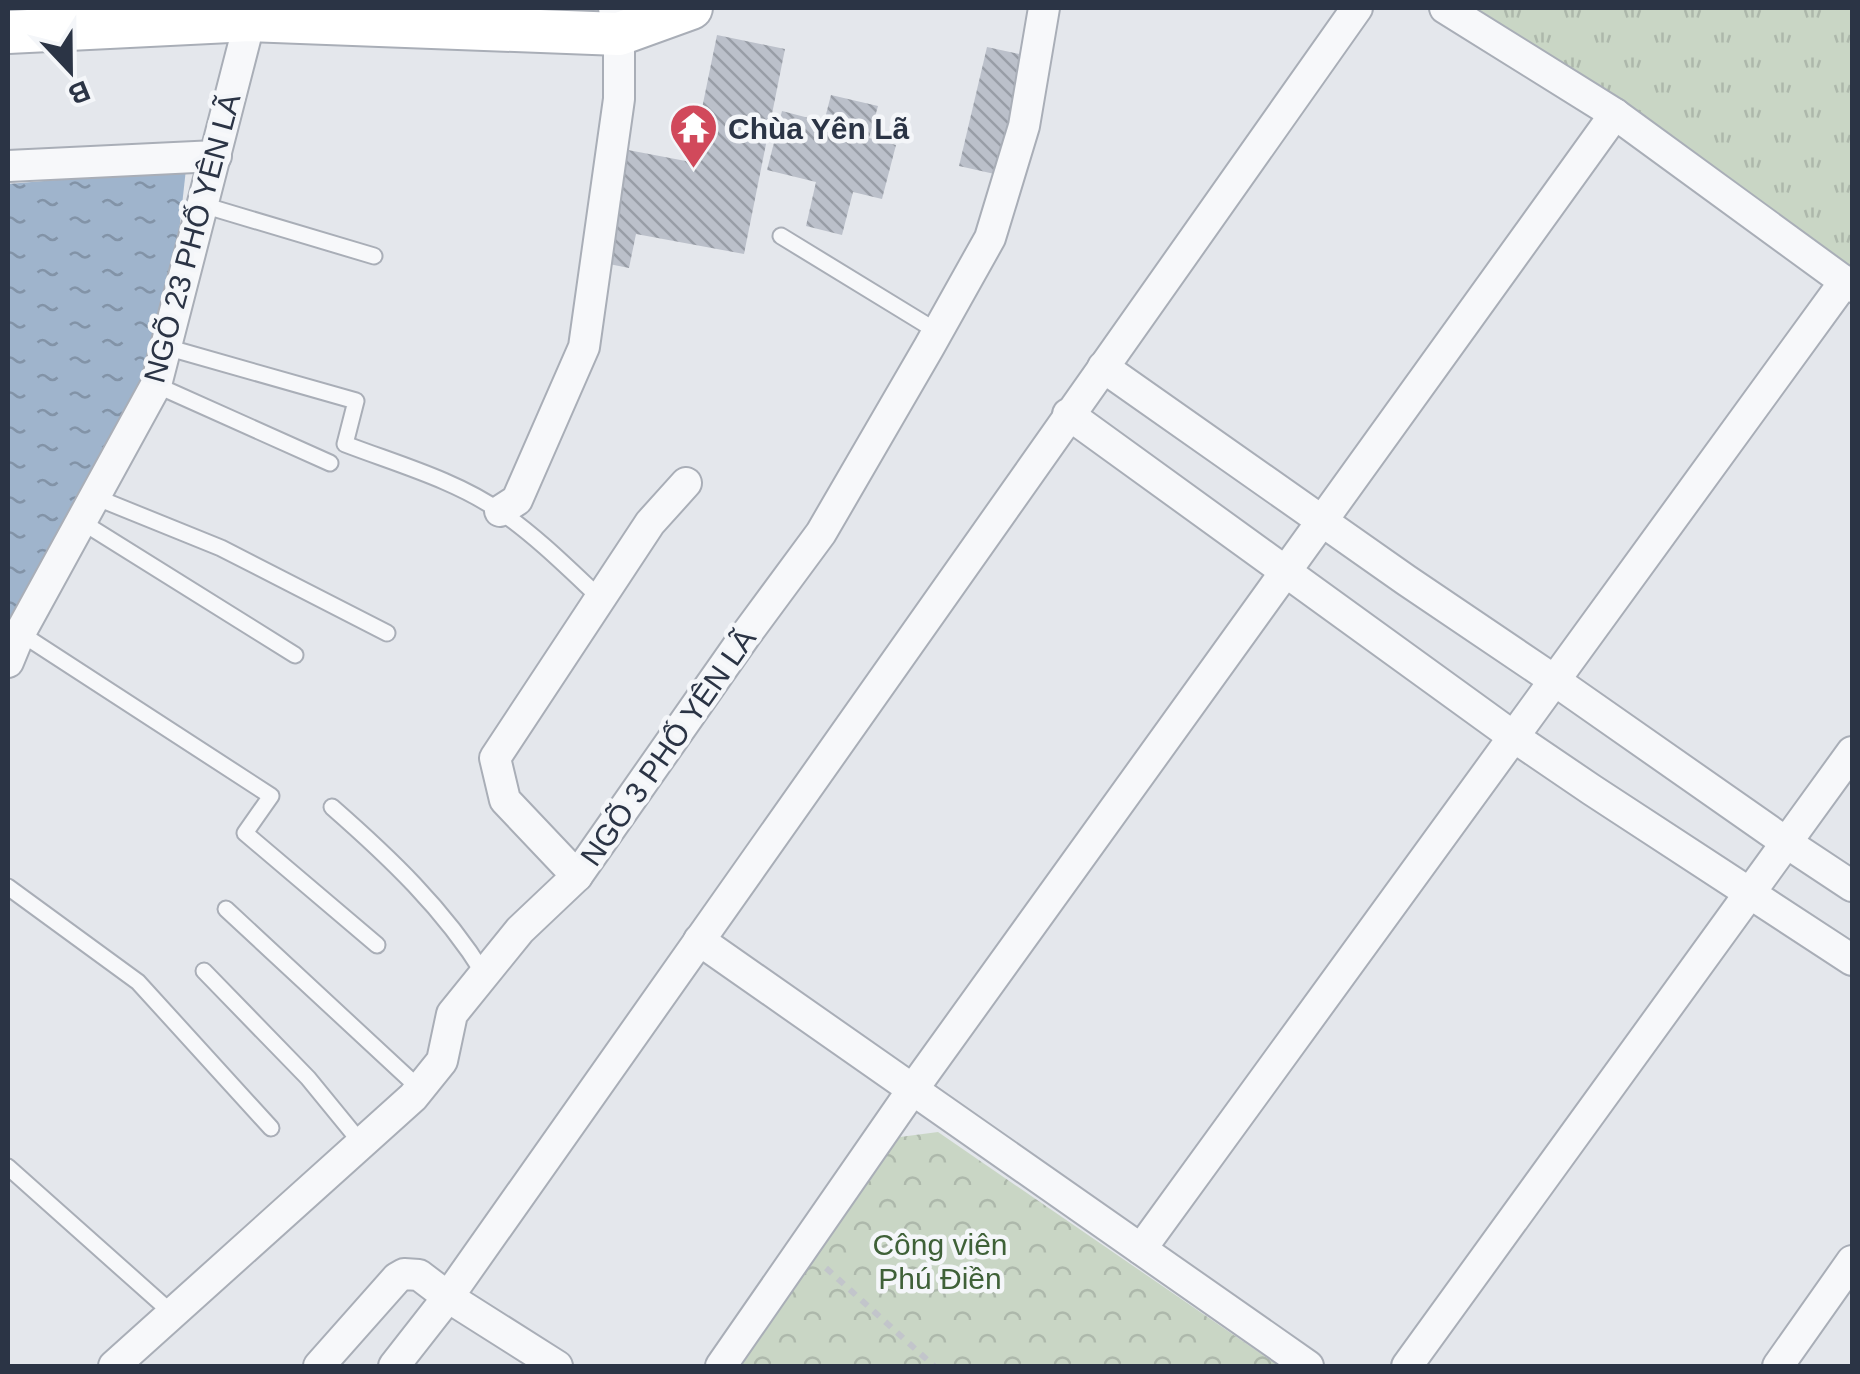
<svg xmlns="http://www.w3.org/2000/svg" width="1860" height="1374" viewBox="0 0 1860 1374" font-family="Arial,sans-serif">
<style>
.grass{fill:url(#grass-tufts)}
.forest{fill:url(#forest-crowns)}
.water{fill:url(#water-ripples)}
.building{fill:url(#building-back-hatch)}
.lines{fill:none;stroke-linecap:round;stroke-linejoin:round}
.lane-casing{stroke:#a9aeb7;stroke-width:19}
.street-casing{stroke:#a9aeb7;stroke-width:34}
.secondary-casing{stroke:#a9aeb7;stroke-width:46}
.path{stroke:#c2c5cb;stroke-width:6;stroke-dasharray:8 8;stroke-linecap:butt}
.lane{stroke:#f7f8fa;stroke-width:15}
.street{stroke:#f7f8fa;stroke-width:30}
.secondary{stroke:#fff;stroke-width:42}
.labels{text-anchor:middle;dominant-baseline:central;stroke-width:9;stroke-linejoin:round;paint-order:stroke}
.poi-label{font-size:30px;font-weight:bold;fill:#2b3445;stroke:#f4f6f9;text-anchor:start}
.street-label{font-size:30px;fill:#2b3445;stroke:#f4f6f9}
.park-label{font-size:30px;fill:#3f6138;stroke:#f4f6f9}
</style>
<defs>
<pattern id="grass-tufts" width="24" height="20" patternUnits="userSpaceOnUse" patternTransform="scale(2.5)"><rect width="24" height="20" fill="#c9d6c5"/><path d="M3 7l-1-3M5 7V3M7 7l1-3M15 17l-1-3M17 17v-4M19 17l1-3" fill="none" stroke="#adb8ab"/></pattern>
<pattern id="forest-crowns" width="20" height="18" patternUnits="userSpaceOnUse" patternTransform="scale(2.5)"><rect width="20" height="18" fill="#c9d6c5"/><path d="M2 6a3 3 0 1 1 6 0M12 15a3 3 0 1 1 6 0" fill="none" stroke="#adb8ab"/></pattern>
<pattern id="water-ripples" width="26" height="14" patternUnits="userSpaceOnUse" patternTransform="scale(2.5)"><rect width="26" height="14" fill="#9fb4cc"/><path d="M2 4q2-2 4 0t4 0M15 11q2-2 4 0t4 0" fill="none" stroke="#8293a7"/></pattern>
<pattern id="building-back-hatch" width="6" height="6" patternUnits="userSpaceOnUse" patternTransform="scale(2.5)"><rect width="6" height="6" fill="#bbc0ca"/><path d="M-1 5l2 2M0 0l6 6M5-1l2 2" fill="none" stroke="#989da6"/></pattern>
</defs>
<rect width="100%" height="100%" fill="#e4e7ec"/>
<polygon class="grass" points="1476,8 1852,8 1852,269"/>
<polygon class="forest" points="938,1132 1279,1366 732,1366 900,1137"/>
<polygon class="water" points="186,169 167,341 8,631 8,184"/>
<g class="building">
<polygon points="717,35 785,49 744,254 636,234 629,268 604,263 628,150 691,162"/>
<polygon points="987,47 1024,55 999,175 959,166"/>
<polygon points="831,95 878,106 869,138 896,145 882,199 853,192 842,235 806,226 816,182 767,170 782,111 824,122"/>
</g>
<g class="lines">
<defs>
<g id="lane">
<polyline points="203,205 374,256"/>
<polyline points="781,236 938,332"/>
<path d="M166,347L356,401L345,444C397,464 455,480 501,512C537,537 569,569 601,599"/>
<polyline points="156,385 330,463"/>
<polyline points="95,497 221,548 387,633"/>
<polyline points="82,522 295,655"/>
<polyline points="20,633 271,796 245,833 377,945"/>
<path d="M332,807C389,857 444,909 484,974"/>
<polyline points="8,887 138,982 271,1128"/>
<polyline points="226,909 420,1089"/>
<polyline points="204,971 308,1078 362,1144"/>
<polyline points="8,1167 173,1314"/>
</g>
<g id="street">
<polyline points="1445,8 1615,114 1852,287"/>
<polyline points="8,166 216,156"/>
<polyline points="1103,367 1406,580 1554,680 1787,843 1852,886"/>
<polyline points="1068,414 1514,737 1592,790 1852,960"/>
<polyline points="500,511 517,500 584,347 619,99 619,34 614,8"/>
<polyline points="8,662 20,633 156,385 250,20 249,8"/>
<polyline points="577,876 505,800 495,758 650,523 686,483"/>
<polyline points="699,940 1308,1366"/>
<polyline points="1141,1249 1845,281"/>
<polyline points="114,1366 413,1097 442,1061 452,1014 520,930 577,876 745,636 821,533 929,347 990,238 1024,126 1044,8"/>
<polyline points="319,1366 397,1278 404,1274 419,1275 448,1297 557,1366"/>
<polyline points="394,1366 448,1297 1357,8"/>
<polyline points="721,1366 913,1089 1615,114"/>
<polyline points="1407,1366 1852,752"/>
<polyline points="1778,1366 1852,1261"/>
</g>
<polyline id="secondary" points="8,32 250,20 619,34 691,8"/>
</defs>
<use href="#lane" class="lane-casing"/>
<use href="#street" class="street-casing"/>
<use href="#secondary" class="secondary-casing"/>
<polyline class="path" points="826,1268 934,1366"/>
<use href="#lane" class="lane"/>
<use href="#street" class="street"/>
<use href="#secondary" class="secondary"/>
</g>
<defs>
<symbol id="temple-pin" viewBox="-11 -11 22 30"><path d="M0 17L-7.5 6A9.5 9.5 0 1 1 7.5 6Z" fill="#d1495b" stroke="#f4f6f9"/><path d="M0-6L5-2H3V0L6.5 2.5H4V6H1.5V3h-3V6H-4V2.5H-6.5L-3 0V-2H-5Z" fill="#fff"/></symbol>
</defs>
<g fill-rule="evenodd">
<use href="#temple-pin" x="666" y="100" width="55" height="75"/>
</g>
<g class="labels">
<g class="poi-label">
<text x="728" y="128">Chùa Yên Lã</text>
</g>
<g class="street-label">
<text transform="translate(192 238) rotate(-75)">NGÕ 23 PHỐ YÊN LÃ</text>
<text transform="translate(668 747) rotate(-55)">NGÕ 3 PHỐ YÊN LÃ</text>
</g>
<g class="park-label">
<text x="940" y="1244">Công viên<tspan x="940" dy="34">Phú Điền</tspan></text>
</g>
</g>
<rect width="1860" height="1374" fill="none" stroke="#2b3445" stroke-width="20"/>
<g transform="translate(70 70) rotate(158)" stroke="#f4f6f9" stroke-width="8" paint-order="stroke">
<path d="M0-8L18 38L0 25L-18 38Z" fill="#2b3445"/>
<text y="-15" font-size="28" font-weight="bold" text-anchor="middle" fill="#2b3445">B</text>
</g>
</svg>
